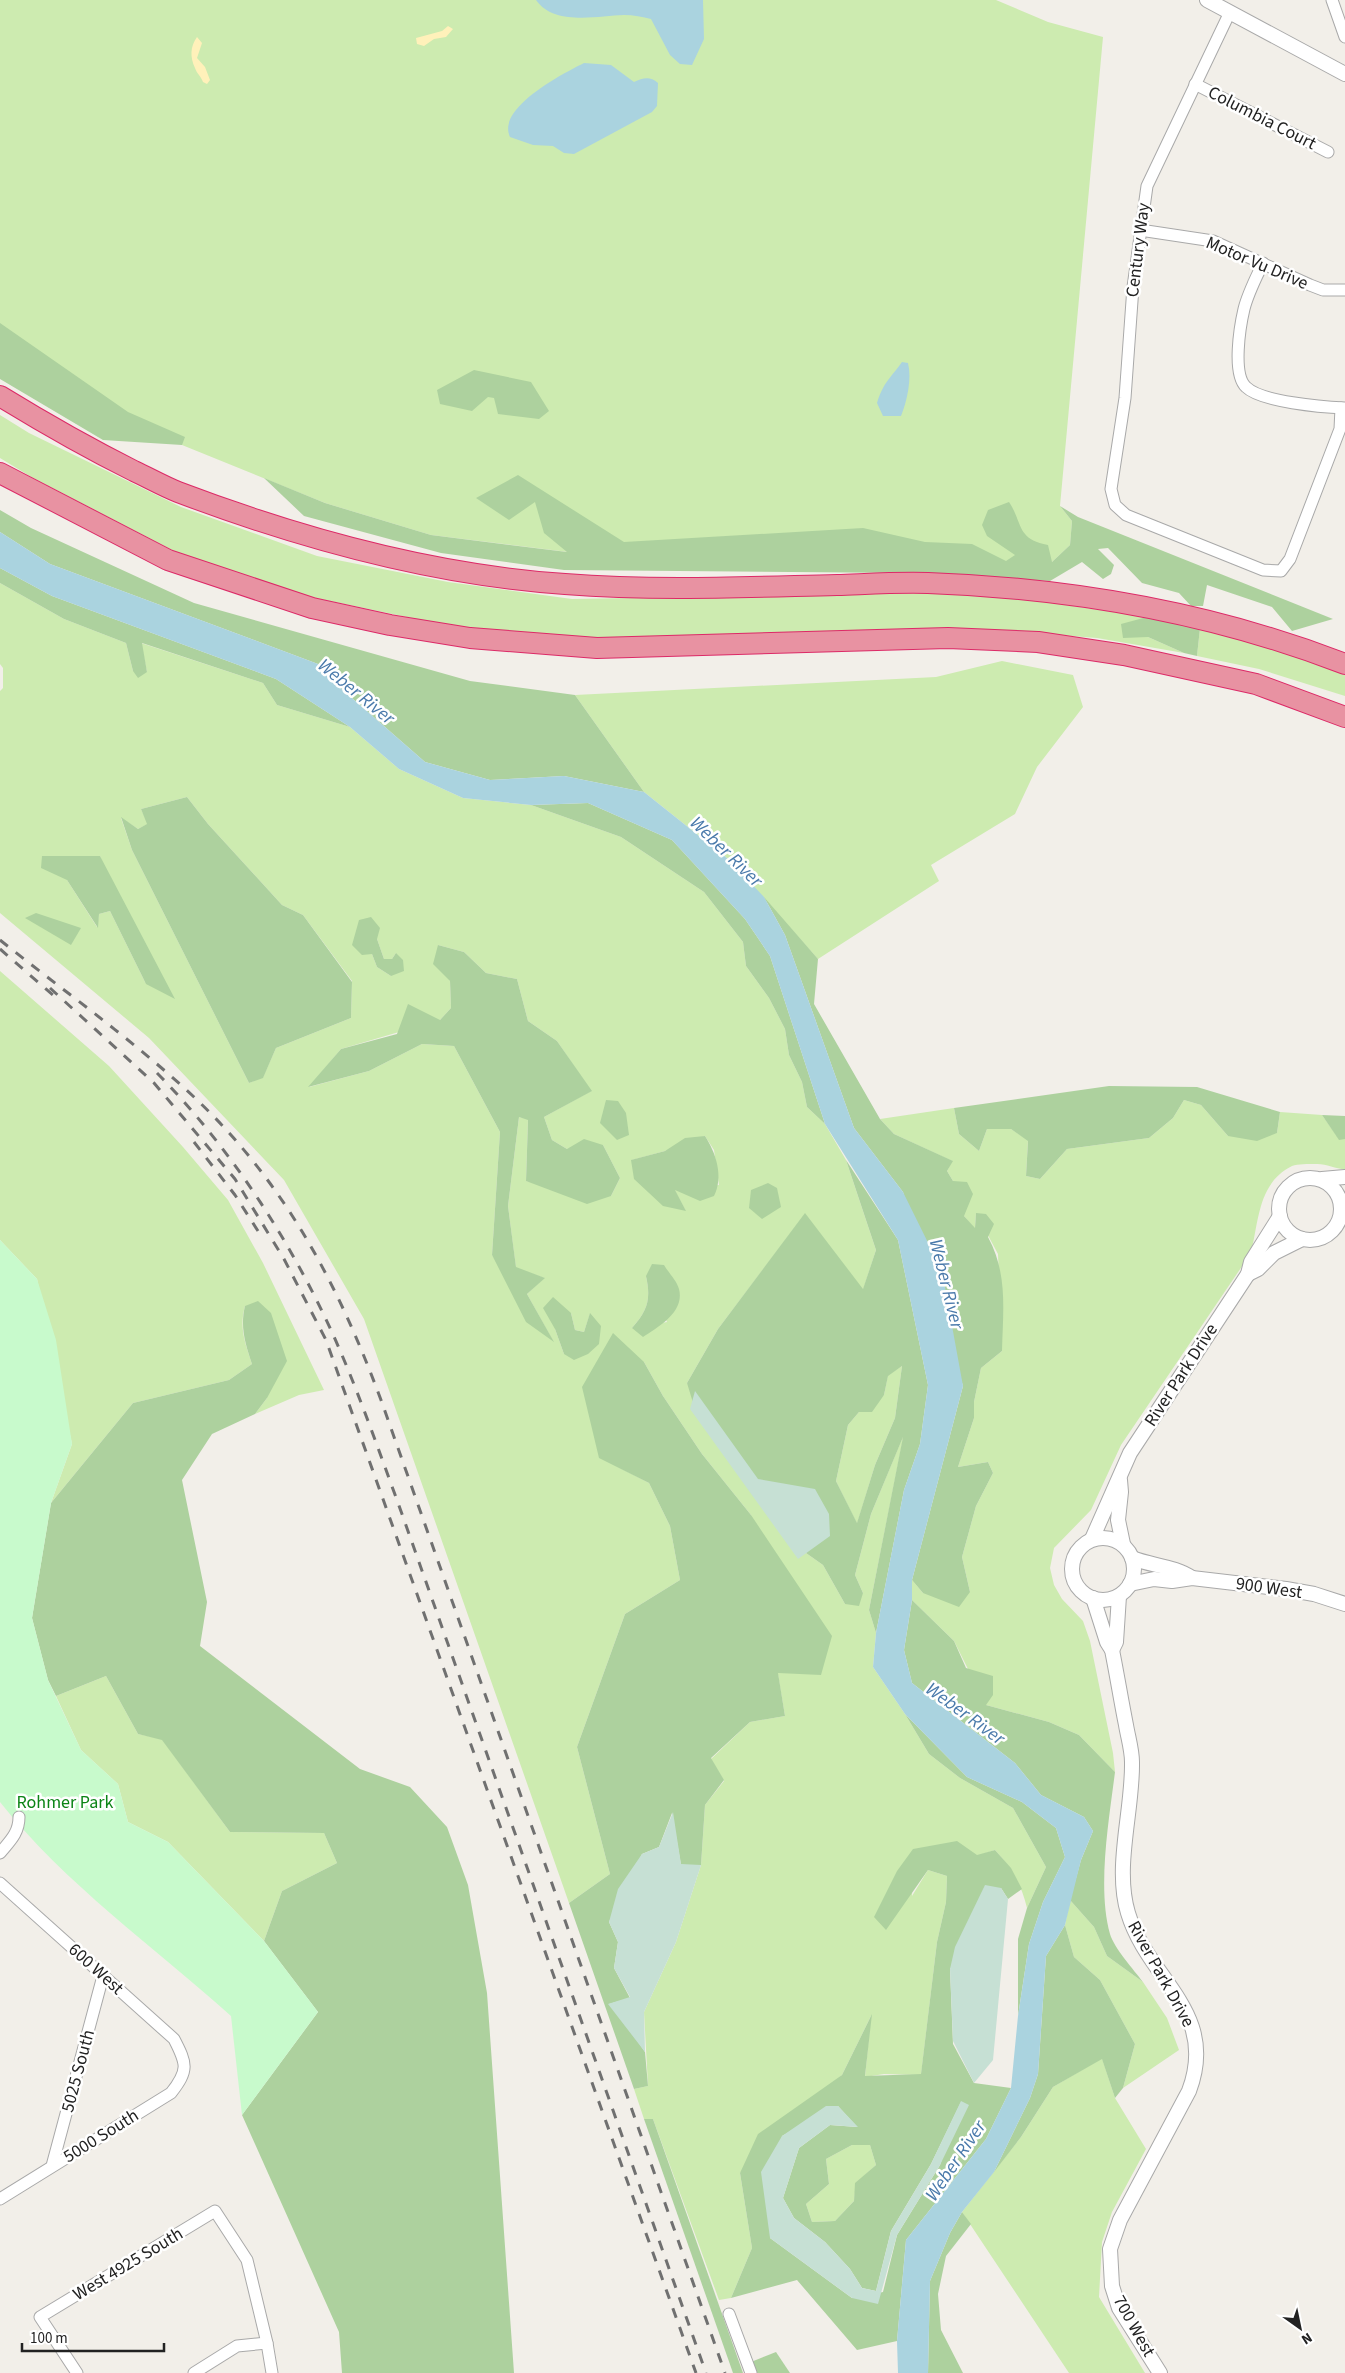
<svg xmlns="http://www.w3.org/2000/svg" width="1345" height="2373" viewBox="0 0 1345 2373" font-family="'Source Sans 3',sans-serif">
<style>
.grass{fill:#cdebb0;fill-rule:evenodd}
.forest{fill:#add19e;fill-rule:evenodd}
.wetland{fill:#c6e0d4}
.sand{fill:#fff1ba}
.park{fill:#c8facc}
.water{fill:#aad3df}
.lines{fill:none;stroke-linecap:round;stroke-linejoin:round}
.minor-casing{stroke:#a9a9a9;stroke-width:13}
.tertiary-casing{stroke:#a9a9a9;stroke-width:16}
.motorway-casing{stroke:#dc2a67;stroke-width:22}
.minor{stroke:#fff;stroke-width:11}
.tertiary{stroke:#fff;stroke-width:14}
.motorway{stroke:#e892a2;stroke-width:20}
.rail{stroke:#707070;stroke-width:3;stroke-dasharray:10 10;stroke-linecap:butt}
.labels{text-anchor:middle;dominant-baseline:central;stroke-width:5;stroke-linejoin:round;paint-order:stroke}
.street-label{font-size:18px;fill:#222;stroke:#fff}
.park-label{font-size:18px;fill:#0c8416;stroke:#fff}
.water-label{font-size:19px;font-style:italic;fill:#4a7aab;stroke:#fff}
</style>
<rect width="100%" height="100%" fill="#f2efe9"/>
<g class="grass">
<polygon points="0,0 996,0 1048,22 1103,37 1060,506 1072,521 1070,545 1051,563 568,552 431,535 325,503 182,445 40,375 0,348"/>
<polygon points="0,415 29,433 181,507 317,556 448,582 572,599 929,593 1019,598 1147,617 1148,637 1184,653 1097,638 992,630 602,642 469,630 311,597 174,551 33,478 0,458"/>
<path d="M0,583L64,619L126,643L133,671L147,672L141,643L263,683L277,705L350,727L399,769L463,798L531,805L621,837L704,892L743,942L746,966L769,998L785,1029L789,1055L802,1082L807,1107L825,1124L846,1160L876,1250L863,1290L805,1214L718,1329L687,1383L806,1553L823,1565L845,1604L863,1593L855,1575L871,1514L904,1434L869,1610L876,1633L873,1667L905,1714L929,1754L960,1778L1013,1808L1046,1867L1027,1908C1021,1883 1011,1868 995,1850L977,1856L913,1849L912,1896L928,1870L947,1876L946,1902L937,1942L921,2075L884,2074L865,2077L871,2016L842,2075L740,2173L752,2248L731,2298L719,2300L653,2119H644L634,2089L648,2086L644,2012L676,1942L701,1865L705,1805L724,1781L711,1759L750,1722L785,1716L751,1515L702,1454L663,1396L644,1362L599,1457L649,1483L670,1526L680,1580L625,1614L577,1747L610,1874L569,1903L364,1319L284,1180L149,1038L0,913V691L3,688V668L0,664ZM187,797L208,824L282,905L303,915L352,981L351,1018L276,1048L263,1077L249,1083L132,850L121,818L138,829L148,824L141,809ZM100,856L146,984L110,911L99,914L97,927L67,880ZM377,939L384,959H392L396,953L391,976L377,967L372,954ZM438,945L464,952L486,973L517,979L528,1021L557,1041L591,1091L544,1117L552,1140L567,1149L603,1145L620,1178L611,1196L526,1181L528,1119L519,1117L508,1206L516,1268L544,1278L527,1294L553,1341L492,1255L500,1132L454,1046L422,1044L369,1071L309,1087L341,1049L440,1020L451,1008L450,981ZM705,1136L714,1150L719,1185L674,1189L685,1210L632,1160L665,1151ZM646,1276L667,1322L632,1328C648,1310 651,1299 646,1276ZM571,1313L575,1330L584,1332L590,1314L588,1354H564L555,1329Z"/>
<polygon points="1200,628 1257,643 1345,675 1345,696 1259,669 1197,656"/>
<polygon points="1002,661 1073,675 1083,707 1037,767 1015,814 931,865 939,881 818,959 728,859 644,792 575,695 936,677"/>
<path d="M0,971L109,1066L183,1147L228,1200L263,1263L324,1390L299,1395L255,1414L267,1398L245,1306C239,1328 245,1342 252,1364L229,1380L133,1403L51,1503L72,1444L37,1279L0,1240Z"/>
<path d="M1184,1100L1201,1105L1228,1136L1277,1133L1280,1112L1322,1115L1339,1139H1345V1169C1335,1169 1325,1163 1315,1164C1308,1164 1298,1164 1292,1166C1258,1183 1259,1220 1251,1253L1121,1445L1091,1510L1054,1548L1050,1568L1054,1585L1062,1599L1083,1621L1090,1641L1113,1753L1115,1772L1079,1735L1049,1722L986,1705L954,1641L912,1600V1580L923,1593L970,1592L962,1557L976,1506L993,1473L988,1462L958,1467L974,1418V1402L981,1368L1002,1351L998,1254L976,1213L975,1229L964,1216L953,1181L947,1171L952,1161L894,1134L880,1119L954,1108L959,1134L979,1151L987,1129H1011L1028,1140L1026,1176L1040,1179L1067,1149L1149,1138L1173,1118Z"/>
<polygon points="902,1366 895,1418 875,1465 857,1524 836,1481 848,1425 859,1412 884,1395 888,1375"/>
<polygon points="106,1676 138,1734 162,1739 230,1832 324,1833 337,1863 282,1891 264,1941 168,1842 128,1822 118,1784 81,1750 56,1696"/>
<polygon points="1070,1900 1094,1927 1107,1956 1143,1982 1167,2018 1179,2050 1123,2088 1135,2044 1100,1980 1074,1957 1065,1925"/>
<polygon points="1102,2058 1115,2098 1146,2149 1112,2212 1102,2242 1099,2297 1145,2373 1069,2373 962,2212 1021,2137 1053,2087"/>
<polygon points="852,2145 870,2145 876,2165 856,2183 854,2201 835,2221 812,2222 806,2204 829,2184 826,2159"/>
</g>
<g class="forest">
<polygon points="0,323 128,412 185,437 182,445 103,440 0,379"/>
<polygon points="474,370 531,382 549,411 539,419 498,414 494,398 488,397 472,411 440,404 437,390"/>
<path d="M518,475L624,542L863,528L925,542L972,544L1006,561L1015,555L987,536L982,525L988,510L1009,502C1023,523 1016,539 1048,545L1052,562L1070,545L1072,521L1060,506L1078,517L1333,619L1292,631L1272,607L1207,585L1203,606H1191L1179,593L1142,583L1108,548L1098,549L1114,565L1111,574L1103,579L1082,562L1050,581L910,573L564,570L441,553L304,516L264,478L325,503L431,535L567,552L544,533L535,502L509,520L476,498Z"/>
<polygon points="0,510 31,528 194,603 470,681 575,695 644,792 564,776 490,780 425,762 337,685 318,664 50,564 0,532"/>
<polygon points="0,568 52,596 276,679 350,727 277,705 263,683 142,643 147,672 138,678 133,671 126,643 64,619 0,583"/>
<polygon points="1147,617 1200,628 1197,656 1184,653 1148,637 1123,638 1121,624"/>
<polygon points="187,797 208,824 282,905 303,915 352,982 351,1018 276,1048 263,1078 249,1083 132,850 121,817 138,829 147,824 141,809"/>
<polygon points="588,803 672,840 745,919 770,956 825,1124 807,1107 802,1082 789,1055 785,1029 769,998 746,966 743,942 704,892 621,837 531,805"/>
<polygon points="42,856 100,856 175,999 146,984 110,911 99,914 98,928 67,880 41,868"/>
<path d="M764,897L818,959L814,1004L880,1119L894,1134L953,1161L947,1171L953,1181L967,1182L973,1194L964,1216L975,1228L976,1213L986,1214L994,1224L988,1237C1008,1274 1003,1310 1002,1351L981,1368L974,1402V1418L958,1467L988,1462L993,1473L976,1506L962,1557L970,1592L959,1607L923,1593L912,1580L963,1386L903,1192L854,1128L785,935Z"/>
<polygon points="36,913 81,928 71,945 25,918"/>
<polygon points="371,917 380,928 377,939 384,959 392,959 396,953 403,960 404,971 391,976 377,967 372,954 362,955 352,945 359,920"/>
<polygon points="438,945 464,952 486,973 517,979 528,1021 557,1041 592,1091 544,1117 552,1140 567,1149 584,1139 603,1145 620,1178 611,1196 587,1204 526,1181 528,1120 519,1117 508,1206 516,1267 545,1278 527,1294 554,1342 526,1322 492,1255 500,1132 454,1046 422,1044 369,1071 308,1087 341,1049 397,1034 408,1004 440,1020 451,1008 450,981 433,964"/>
<polygon points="1109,1086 1197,1087 1280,1112 1277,1133 1257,1141 1228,1136 1201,1105 1184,1100 1173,1118 1149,1138 1067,1149 1040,1179 1026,1176 1028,1141 1011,1129 987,1129 979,1151 959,1134 954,1108"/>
<polygon points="606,1100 618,1101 626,1113 629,1135 617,1140 600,1123"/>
<polygon points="1322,1115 1345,1116 1345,1139 1339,1140"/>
<path d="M705,1136C716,1153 724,1177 714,1196L700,1201L675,1190L686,1211L663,1206L634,1179L631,1160L665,1151L685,1138Z"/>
<path d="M846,1160L898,1240L928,1385L920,1444L904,1490L876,1633L869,1610L903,1437L871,1514L855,1575L863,1593L859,1606L845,1604L823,1565L806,1553L754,1497L697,1416L687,1383L718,1329L805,1213L863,1289L876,1250ZM902,1366L895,1418L875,1465L857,1523L836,1481L848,1425L859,1412H872L884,1395L888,1376Z"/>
<polygon points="768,1183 777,1188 781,1207 762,1219 749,1208 751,1190"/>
<path d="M652,1264L664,1265C668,1272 677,1281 679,1289C685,1312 658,1327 643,1337L632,1328C648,1310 651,1299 646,1276Z"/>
<polygon points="553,1297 571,1313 575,1330 584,1332 590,1313 601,1326 599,1344 588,1354 574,1360 564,1354 555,1329 543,1308"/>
<path d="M258,1301L271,1313L287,1361L267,1398L255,1414L212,1434L182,1480L207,1602L200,1646L360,1769L410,1787L447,1827L468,1885L487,1993L514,2373H342L339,2332L242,2115L318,2012L264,1941L282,1891L337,1863L324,1833L230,1832L162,1740L138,1734L106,1676L56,1696L48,1680L32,1618L51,1503L133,1403L229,1380L252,1364C245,1343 240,1327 245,1306Z"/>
<polygon points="613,1333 644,1362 663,1396 702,1454 751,1515 832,1636 821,1675 778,1673 785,1716 750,1722 711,1758 724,1780 705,1805 701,1865 681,1865 672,1813 659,1847 642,1854 609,1922 618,1942 614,1968 630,1998 609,2004 621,2017 645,2052 648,2086 634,2089 569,1903 610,1874 577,1747 625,1614 680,1580 670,1526 649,1483 599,1458 582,1387"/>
<path d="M912,1600L954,1641L966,1668L993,1676V1695L986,1705L1049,1722L1079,1735L1115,1772C1109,1820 1097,1888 1110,1934C1114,1948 1134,1970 1143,1982L1107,1956L1094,1927L1070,1900L1081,1860L1093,1831L1084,1817L1041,1795L1015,1763L912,1683L904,1650Z"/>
<polygon points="905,1714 967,1777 1022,1802 1056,1828 1065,1857 1043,1902 1029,1944 1018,2016 1018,1939 1027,1908 1046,1867 1013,1808 960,1778 929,1754"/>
<path d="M957,1841L977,1855L995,1850L1011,1868L1022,1889L1008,1899L1001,1888L950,1969L953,2044L974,2083L1011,2088L986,2139L906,2240L897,2341L857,2350L797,2280L731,2298L752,2248L740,2173L758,2134L842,2075L872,2014L865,2076L921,2074L937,1942L946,1902L947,1876L928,1870L886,1930L874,1917L897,1871L913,1849ZM961,2102L940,2165L897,2235L883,2292L852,2298L770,2238L782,2136L838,2106L857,2127L830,2125L799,2148L783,2198L794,2218L825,2242L850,2269L862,2288L876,2291L891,2231L931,2164ZM852,2145H870L876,2165L855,2183L854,2201L835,2221L812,2222L806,2204L829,2184L826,2159Z"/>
<polygon points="1065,1925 1074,1957 1100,1980 1135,2044 1123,2088 1115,2098 1102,2059 1053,2087 1021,2137 994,2172 1030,2098 1038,2074 1046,1956"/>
<polygon points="644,2119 653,2119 743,2373 733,2373"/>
<polygon points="962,2212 971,2224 946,2256 938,2294 941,2330 963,2373 928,2373 930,2281 950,2233"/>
<polygon points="776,2352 790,2373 756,2373 751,2362"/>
</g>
<g class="wetland">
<polygon points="695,1391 758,1479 815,1489 829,1514 830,1536 798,1559 690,1409"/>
<polygon points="673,1812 681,1864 701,1865 676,1942 644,2012 645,2052 608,2004 630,1997 614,1968 618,1942 609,1922 618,1889 642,1854 659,1847"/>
<polygon points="985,1885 1001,1888 1008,1899 993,2060 974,2083 953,2041 950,1969 955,1947"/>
<polygon points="961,2101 969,2105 940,2165 897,2235 878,2304 852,2298 770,2238 761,2172 782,2136 826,2106 838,2106 858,2127 830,2125 799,2148 783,2198 794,2218 825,2242 850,2269 862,2288 876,2291 891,2231 931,2164"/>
</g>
<g class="sand">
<polygon points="448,26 453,29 446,37 434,39 424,46 417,44 416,38 442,31"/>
<path d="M197,37L202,43L197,58L205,67L210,80L207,84L203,82C201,76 197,74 195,68C190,57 190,47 197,37Z"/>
</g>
<path class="park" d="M0,1240L37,1279L56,1340L72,1444L51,1503L32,1618L48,1680L81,1750L118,1784L128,1822L168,1842L264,1941L318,2012L242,2115L231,2016C154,1947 64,1883 0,1802Z"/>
<g class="water">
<path d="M536,0H703L704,39L692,65L680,64L670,55L651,19C643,17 633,15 624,15C597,16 554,26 536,0Z"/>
<path d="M584,63L611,65L634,82C643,78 650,76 658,83L657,106L652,112L574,154L564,153L553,146L533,145L510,137C496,108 564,73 584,63Z"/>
<path d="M902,362L908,363C912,379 907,401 901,416H883L877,403C884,381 890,379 902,362Z"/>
<polygon points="0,532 50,564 318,664 337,685 425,762 490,780 564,776 644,792 728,859 764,897 785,935 854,1128 903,1192 942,1271 963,1386 912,1580 912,1600 904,1650 912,1683 1015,1763 1041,1795 1084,1817 1093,1831 1081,1860 1065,1925 1046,1956 1038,2074 1030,2098 994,2172 962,2212 950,2233 930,2281 928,2373 898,2373 897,2341 906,2240 986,2139 1011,2088 1018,2016 1029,1944 1043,1902 1065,1857 1056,1828 1022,1802 967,1777 905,1714 873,1667 876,1633 904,1490 920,1444 928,1385 898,1240 825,1124 770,956 745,919 672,840 588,803 531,805 463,798 399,769 350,727 276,679 52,596 0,568"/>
</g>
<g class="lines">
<defs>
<g id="minor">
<polyline points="1332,0 1345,37"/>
<polyline points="1230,12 1147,186 1133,287 1125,398 1111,489 1115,505 1126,515 1263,570 1281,571 1290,559 1340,429 1341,408"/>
<polyline points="1195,84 1328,152"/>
<polyline points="1140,230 1213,241 1310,285 1323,290 1345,290"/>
<path d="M1263,263C1256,278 1248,293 1244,309C1240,326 1232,374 1246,387C1261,402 1322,407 1345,408"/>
<path d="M0,1853C10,1841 19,1833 19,1817"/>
<path d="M0,1883L174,2039C187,2064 189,2070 171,2093L0,2199"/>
<polyline points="52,2166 103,1976"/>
<polyline points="729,2314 751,2373"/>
<polyline points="77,2373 40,2317 215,2211 247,2260 267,2343 272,2373"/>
<polyline points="194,2373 237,2346 267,2343"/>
</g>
<g id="tertiary">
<polyline points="1207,0 1345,74"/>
<circle cx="1310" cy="1209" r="31"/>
<polyline points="1322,1179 1345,1177"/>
<polyline points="1248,1274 1258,1269 1274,1253 1302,1239"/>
<polyline points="1120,1480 1121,1492 1118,1520 1123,1544"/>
<circle cx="1103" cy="1569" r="31"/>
<polyline points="1092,1539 1130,1453 1248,1274 1251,1262 1280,1216"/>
<path d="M1132,1558C1152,1566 1175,1566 1192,1578"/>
<polyline points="1130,1584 1154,1579 1172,1581 1192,1578 1286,1589 1314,1594 1345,1604"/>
<path d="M1093,1598L1107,1642L1112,1650C1117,1675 1121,1700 1126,1725C1128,1737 1132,1750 1132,1762C1133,1810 1114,1867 1128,1913C1148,1980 1219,2011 1189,2091L1120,2220L1110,2249L1112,2286L1119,2308L1160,2373"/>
<polyline points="1112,1650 1116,1642 1119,1596"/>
</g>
<g id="motorway">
<path d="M0,396C44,423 88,448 134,471C149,478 163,486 178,492C302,539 432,575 565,584C655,591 746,587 837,585C867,584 898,582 928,583C1069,588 1213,613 1345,664"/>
<polyline points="0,473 168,560 312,608 390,625 470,638 597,648 948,638 1038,642 1124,655 1256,684 1345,717"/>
</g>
</defs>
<use href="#minor" class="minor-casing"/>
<use href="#tertiary" class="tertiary-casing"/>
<use href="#motorway" class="motorway-casing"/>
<use href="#minor" class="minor"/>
<use href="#tertiary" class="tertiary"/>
<use href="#motorway" class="motorway"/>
<g class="rail">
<path d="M0,940C65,992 133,1040 194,1097C285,1183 338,1284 381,1400L725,2373"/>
<polyline points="0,949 54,996"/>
<polyline points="50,988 154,1083 235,1179 284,1259 326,1340 696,2373"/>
<path d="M157,1073C229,1146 288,1237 331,1330C356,1385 376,1443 397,1500L706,2373"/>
<polyline points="194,1142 235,1195 258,1231"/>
</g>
</g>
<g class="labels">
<g class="street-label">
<text transform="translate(1262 118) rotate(27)">Columbia Court</text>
<text transform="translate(1138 250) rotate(-83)">Century Way</text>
<text transform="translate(1257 263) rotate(23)">Motor Vu Drive</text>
<text transform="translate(1181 1375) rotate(-57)">River Park Drive</text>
<text transform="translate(1269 1588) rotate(8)">900 West</text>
<text transform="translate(96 1969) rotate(42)">600 West</text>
<text transform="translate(1161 1974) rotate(61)">River Park Drive</text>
<text transform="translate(78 2071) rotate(-75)">5025 South</text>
<text transform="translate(101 2136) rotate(-32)">5000 South</text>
<text transform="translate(128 2264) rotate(-31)">West 4925 South</text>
<text transform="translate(1134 2326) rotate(61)">700 West</text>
</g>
<g class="park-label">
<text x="65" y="1802">Rohmer Park</text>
</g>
<g class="water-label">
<text transform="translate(356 692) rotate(39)">Weber River</text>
<text transform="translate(726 852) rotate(44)">Weber River</text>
<text transform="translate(946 1284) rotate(76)">Weber River</text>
<text transform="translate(965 1714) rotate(36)">Weber River</text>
<text transform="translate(956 2161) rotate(-56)">Weber River</text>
</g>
</g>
<g transform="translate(1300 2328) rotate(147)" stroke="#ffffff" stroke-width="4" paint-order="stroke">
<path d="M0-4L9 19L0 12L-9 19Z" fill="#222222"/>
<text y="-8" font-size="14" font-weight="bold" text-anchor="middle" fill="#222222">N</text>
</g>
<path d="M22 2343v8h142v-8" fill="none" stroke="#222222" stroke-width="2.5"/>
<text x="30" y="2343" font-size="15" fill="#222222" stroke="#ffffff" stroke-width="4" paint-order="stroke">100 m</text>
</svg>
